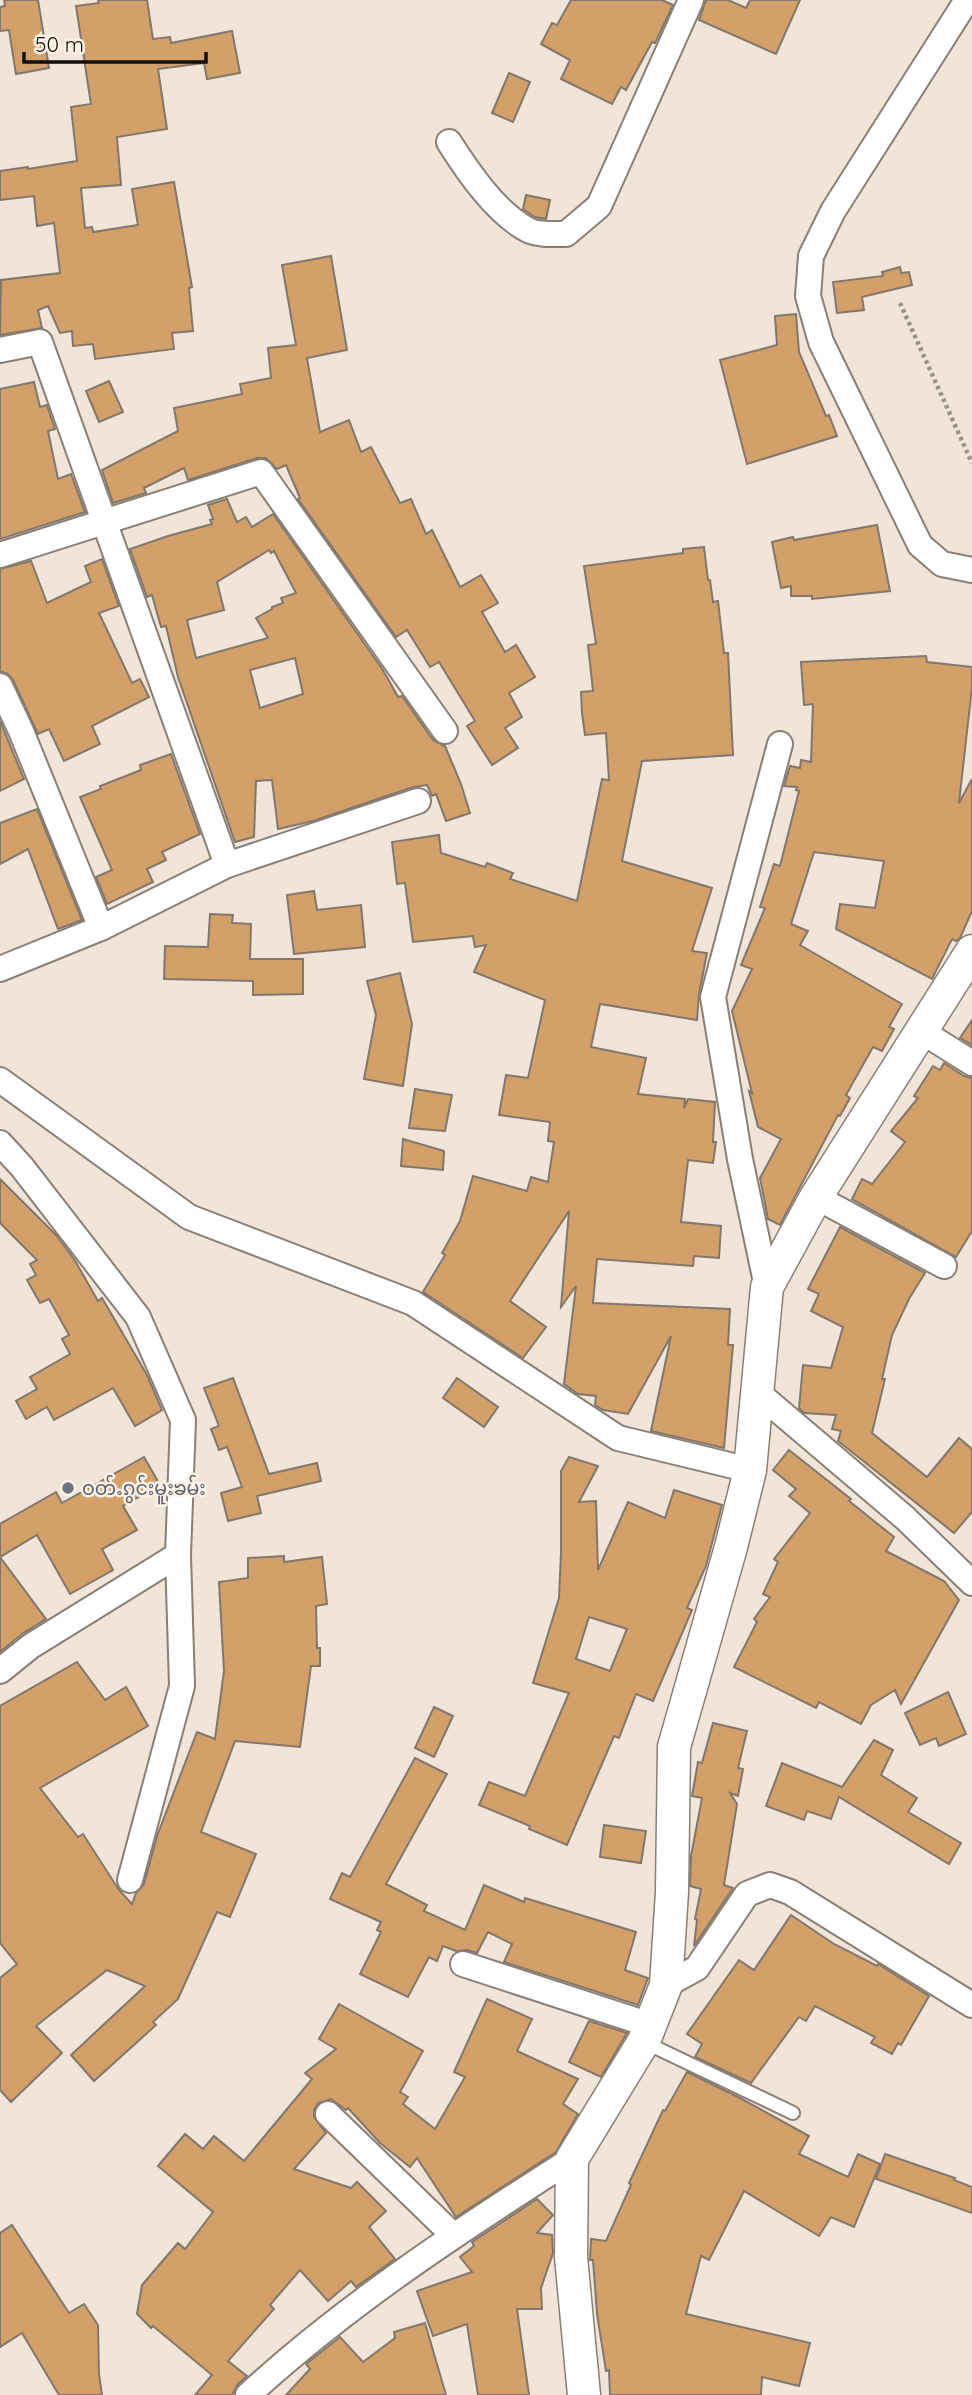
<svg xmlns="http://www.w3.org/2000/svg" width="972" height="2395" viewBox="0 0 972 2395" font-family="Quicksand,'Noto Sans Myanmar',sans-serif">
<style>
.building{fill:#d3a069;stroke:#81776c;stroke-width:2;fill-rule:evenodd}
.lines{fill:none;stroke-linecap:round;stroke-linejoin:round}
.service-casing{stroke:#8a7f74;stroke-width:16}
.minor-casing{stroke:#8a7f74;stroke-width:28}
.tertiary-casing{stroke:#8a7f74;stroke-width:35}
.path{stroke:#9a9188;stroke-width:4.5;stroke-dasharray:3.5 3.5;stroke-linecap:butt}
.service{stroke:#fff;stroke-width:12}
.minor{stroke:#fff;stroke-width:24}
.tertiary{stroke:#fff;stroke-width:32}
.worship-dot{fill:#6b7280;stroke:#fef2e6;stroke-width:2.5}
.labels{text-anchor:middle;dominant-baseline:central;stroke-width:5;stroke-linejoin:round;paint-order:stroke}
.worship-label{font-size:19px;fill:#5b616d;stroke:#fef2e6;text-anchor:start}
</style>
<rect width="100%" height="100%" fill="#f1e5d9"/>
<g class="building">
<polygon points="4,0 38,0 49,68 16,74 9,30 0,31 0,7 5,6"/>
<polygon points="98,0 147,0 153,39 170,37 171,43 232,31 240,73 207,79 204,63 158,69 167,129 117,137 121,185 81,188 85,228 92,227 93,232 138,225 132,189 174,182 192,287 189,288 193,331 172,333 174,349 95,359 93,344 73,346 72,331 60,333 48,306 38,310 42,328 0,335 1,280 60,273 54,223 37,226 34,196 0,200 0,171 28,167 28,169 77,161 71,107 91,104 76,6 99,3"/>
<polygon points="571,0 662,0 673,5 655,43 652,42 626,90 621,87 612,104 561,79 570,60 541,44 552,23 557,25"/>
<polygon points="706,0 728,0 746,8 750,0 800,0 776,54 699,20"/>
<polygon points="509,73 530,82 513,122 492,113"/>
<polygon points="526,195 550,200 546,219 535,217 523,209"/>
<polygon points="331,256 347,350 307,358 320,432 349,420 361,452 371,447 400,503 411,499 426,534 432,530 460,587 481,575 498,603 482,612 505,652 516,645 535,677 509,693 522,717 505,728 518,748 492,765 467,726 475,721 439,662 430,667 407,630 396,637 298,499 300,498 286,465 277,469 266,458 257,458 188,480 184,468 144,488 146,493 113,503 102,470 178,431 174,408 242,394 240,384 271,378 268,348 296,345 282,265"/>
<polygon points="900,267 901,273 909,272 912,285 862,297 864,310 837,313 833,282 883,276 882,272"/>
<polygon points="796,314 799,352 826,416 829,415 837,436 747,464 720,360 777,345 775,316"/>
<polygon points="109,381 123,412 99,422 86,391"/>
<polygon points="34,382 40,407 47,405 55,429 48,431 58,479 71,474 85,512 0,539 0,389"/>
<path d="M227,499L237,522L246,517L252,527L273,514L383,670L398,697L402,696L433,740L445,746L461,784L470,813L446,821L436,794L432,796L427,785L413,787L313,821L278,829L272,780L256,781L254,837L235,842L178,677L166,626L161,627L152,595L147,597L130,549L168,536L212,524L210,520L213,519L208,505ZM269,550L271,553L274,551L296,593L281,598L283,603L272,607V609L256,618L268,638L196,658L187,620L224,610L217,582ZM295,658L303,694L260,708L250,670Z"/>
<polygon points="877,525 890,591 812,599 812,596 791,596 791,586 781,588 772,542 793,537 794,540"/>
<polygon points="704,547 708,580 710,580 713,602 718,601 724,653 728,653 733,755 642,761 622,861 712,888 692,951 707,953 699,994 697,1020 600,1004 591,1047 646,1058 638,1094 685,1099 684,1108 688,1099 715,1102 713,1142 716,1142 713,1163 688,1160 681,1222 721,1226 719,1258 694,1256 693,1266 597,1259 593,1303 730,1309 728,1345 733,1345 724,1448 651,1431 671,1336 628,1414 603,1410 595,1405 596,1396 578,1394 564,1384 576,1286 561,1307 569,1211 510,1301 546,1327 523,1358 423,1292 445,1255 442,1253 460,1221 473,1176 527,1191 531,1177 548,1182 554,1142 548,1141 550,1122 499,1115 506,1075 528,1078 545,1000 474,972 486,945 475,947 473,936 413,942 405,883 397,884 392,842 439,835 441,853 485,867 487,863 513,873 510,879 577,901 602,779 609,780 606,733 585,735 582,713 581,692 593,691 588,645 596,644 584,566 683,553 683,549"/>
<polygon points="102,559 119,606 99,613 132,683 140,679 149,697 92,726 100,744 64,761 49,729 38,734 13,680 8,674 0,671 0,569 31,561 47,603 91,582 85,566"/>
<polygon points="926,656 927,662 972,667 972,687 959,803 972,779 972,911 960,938 956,941 952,939 932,979 836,929 840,904 875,908 884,861 814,852 791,924 808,931 800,945 902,1004 889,1027 894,1029 882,1051 873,1047 846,1095 850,1098 840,1116 838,1115 780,1225 768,1219 760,1178 781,1139 758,1127 749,1091 752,1093 732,1011 752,969 741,965 765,908 760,907 774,864 780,866 799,791 796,790 797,787 784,786 790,766 800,768 801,760 811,762 813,704 804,705 801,662"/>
<polygon points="0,721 24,779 0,791"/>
<polygon points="171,754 200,834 162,852 166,860 147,869 153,882 107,904 96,877 112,870 80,797 101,789 100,786 141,770 140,765"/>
<polygon points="37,809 82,920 58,929 28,849 0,864 0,823"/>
<polygon points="314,891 317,910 361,905 365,947 294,954 287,895"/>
<polygon points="210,914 233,915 232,923 251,924 250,959 303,959 303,994 253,995 253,981 164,979 165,946 208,947"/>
<polygon points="400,973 412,1024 403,1086 364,1079 376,1015 367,981"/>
<polygon points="972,1020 972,1045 960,1038"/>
<polygon points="944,1063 964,1076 972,1078 972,1231 956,1257 852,1199 862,1179 872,1184 905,1142 891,1131 918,1098 914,1096 933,1066 940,1070"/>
<polygon points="415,1089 452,1095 445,1131 409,1128"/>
<polygon points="403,1139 444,1151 443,1170 401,1166"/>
<polygon points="0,1179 56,1235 74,1259 98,1301 102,1298 147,1375 162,1410 135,1426 113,1388 54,1420 47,1407 26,1419 16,1401 37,1389 30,1377 70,1354 62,1339 69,1335 49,1299 40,1303 27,1280 36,1275 30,1264 37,1260 0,1223"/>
<polygon points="840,1227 925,1273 909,1299 892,1335 882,1379 885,1379 872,1433 927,1477 959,1438 972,1449 972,1512 954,1533 838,1441 841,1431 832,1429 836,1415 804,1413 799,1408 803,1365 831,1368 843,1327 811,1311 819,1294 808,1289"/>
<polygon points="233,1378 269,1474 317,1463 321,1481 257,1496 261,1513 228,1521 221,1493 242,1487 227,1447 219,1450 211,1429 219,1426 204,1388"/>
<polygon points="457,1378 498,1407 484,1427 443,1398"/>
<polygon points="789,1450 851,1499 849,1501 894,1537 886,1551 944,1581 959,1600 901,1704 895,1690 871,1705 861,1724 819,1702 816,1708 734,1667 757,1622 754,1619 770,1597 763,1594 778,1562 774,1559 810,1513 789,1496 796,1489 773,1470"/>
<polygon points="144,1457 160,1485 123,1506 137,1530 102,1549 113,1570 70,1594 37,1535 0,1557 0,1524 56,1492 62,1503"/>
<path d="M569,1457L598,1466L579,1502L596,1501L598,1570L628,1502L665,1518L674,1490L722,1505L706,1566L687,1608L692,1610L653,1701L636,1694L619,1738L614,1736L567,1845L529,1829L530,1826L479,1805L489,1782L525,1796L569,1693L533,1683L559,1598L561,1553V1471ZM589,1617L627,1629L610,1671L576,1659Z"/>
<polygon points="284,1556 284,1562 322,1557 327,1604 316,1606 317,1648 320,1648 320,1666 311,1666 300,1747 235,1741 201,1832 256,1854 230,1917 217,1912 178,1999 153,2022 156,2025 94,2081 71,2055 145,1986 107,1970 36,2026 62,2053 11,2102 0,2090 0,1978 17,1964 0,1943 0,1706 77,1662 105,1700 126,1687 148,1726 40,1788 78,1837 83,1834 119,1890 132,1904 136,1893 144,1884 157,1836 197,1732 215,1739 224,1671 219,1582 248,1578 248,1558"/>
<polygon points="0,1557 46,1619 22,1634 0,1652"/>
<polygon points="948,1692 966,1734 939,1746 936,1738 920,1745 905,1713"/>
<polygon points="434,1707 453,1716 434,1757 415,1748"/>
<polygon points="713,1723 747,1731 738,1768 743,1769 738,1796 730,1793 737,1804 724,1885 733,1888 694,1946 697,1920 695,1919 701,1889 690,1886 691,1856 702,1798 692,1796 698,1762 702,1763"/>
<polygon points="874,1740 893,1750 881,1775 917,1798 908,1812 961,1843 949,1864 839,1797 831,1819 807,1811 804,1820 766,1806 782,1763 842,1787"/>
<polygon points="415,1758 447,1774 386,1884 427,1905 424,1911 465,1930 484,1885 524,1902 525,1898 636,1932 625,1970 648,1978 638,2005 504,1962 512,1944 488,1932 477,1953 467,1950 456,1951 443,1946 437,1961 429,1957 408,1997 360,1974 381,1932 377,1930 381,1922 330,1899 342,1873 350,1877"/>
<polygon points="604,1825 646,1831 641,1863 600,1857"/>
<polygon points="791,1915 834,1944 877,1966 878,1964 929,1996 901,2045 898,2043 892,2054 871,2043 875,2037 815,2006 806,2021 799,2017 751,2083 695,2057 702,2044 687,2034 739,1960 754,1970"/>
<polygon points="487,1999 532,2019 517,2051 578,2079 563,2104 578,2114 556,2152 456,2217 417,2158 410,2167 380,2143 348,2108 346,2110 331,2099 318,2103 314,2110 314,2117 326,2133 294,2169 351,2188 357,2182 386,2211 369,2227 395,2259 356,2287 351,2281 328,2301 300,2270 270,2305 274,2309 228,2361 247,2376 238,2384 232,2395 195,2395 212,2375 153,2326 151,2328 137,2314 142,2285 178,2243 185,2249 213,2212 158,2166 185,2134 203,2149 214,2136 244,2161 312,2079 305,2073 336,2049 319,2039 339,2004 423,2051 400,2092 408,2097 403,2104 435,2129 465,2077 454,2072"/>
<polygon points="589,2021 627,2033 601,2077 569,2062"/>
<polygon points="687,2072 740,2098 809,2136 799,2154 848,2177 858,2154 880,2164 854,2227 831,2217 819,2236 744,2191 709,2260 701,2256 686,2314 810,2343 799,2386 762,2377 761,2395 610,2395 609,2370 606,2371 597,2314 593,2260 590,2260 591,2239 606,2241 631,2185 629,2183 663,2110 665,2111"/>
<polygon points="885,2154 955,2178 954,2180 972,2187 972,2213 876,2179"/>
<polygon points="537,2199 553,2215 537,2233 552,2235 553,2253 541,2288 542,2309 517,2309 529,2395 478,2395 467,2324 433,2336 417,2291 472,2272 460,2257 474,2246 472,2242"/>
<polygon points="12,2225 69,2313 84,2304 98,2325 99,2374 102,2395 59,2395 22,2333 0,2347 0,2233"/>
<polygon points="425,2323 446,2395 286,2395 310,2369 306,2364 340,2337 363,2362 395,2338 394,2332"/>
</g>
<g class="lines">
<defs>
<polyline id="service" points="644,2042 793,2113"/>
<g id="minor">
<polyline points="967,0 833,211 811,256 808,296 821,342 920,545 942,564 972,570"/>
<path d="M449,142C468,172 496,213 528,230C537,235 555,234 566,234L599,206L691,0"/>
<polyline points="0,350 40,342 227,865"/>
<polyline points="0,555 261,472 445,731"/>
<polyline points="0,686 21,731 101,928"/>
<polyline points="0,969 101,928 227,865 418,801"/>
<polyline points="921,1031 972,1063"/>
<polyline points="0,1080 189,1217 413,1303 618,1438 750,1470"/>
<polyline points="0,1143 22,1167 138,1317 183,1420 178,1555 182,1686 130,1880"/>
<polyline points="816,1197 944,1266"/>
<polyline points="767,1287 740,1159 713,997 780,744"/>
<polyline points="758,1393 905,1518 972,1583"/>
<polyline points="0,1671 31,1646 178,1555"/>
<polyline points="463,1964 650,2025"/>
<polyline points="666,1985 697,1968 747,1894 770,1885 790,1892 972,2005"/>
<polyline points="328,2114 453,2235"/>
<path d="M248,2395C346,2305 459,2231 572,2159"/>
</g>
<polyline id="tertiary" points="584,2395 571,2257 572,2159 644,2041 666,1985 672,1892 674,1747 731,1547 750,1470 767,1287 816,1197 972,951"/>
</defs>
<use href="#service" class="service-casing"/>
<use href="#minor" class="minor-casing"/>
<use href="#tertiary" class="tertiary-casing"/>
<polyline class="path" points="900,303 972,463"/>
<use href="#service" class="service"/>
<use href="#minor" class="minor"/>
<use href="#tertiary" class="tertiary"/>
</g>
<circle class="worship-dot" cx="68" cy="1488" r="7"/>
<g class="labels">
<g class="worship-label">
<text x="82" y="1488">ဝတ်ႉၵွင်းမူးၶမ်း</text>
</g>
</g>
<path d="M24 52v10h182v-10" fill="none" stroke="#110d09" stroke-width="3.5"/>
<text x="35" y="52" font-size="21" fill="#110d09" stroke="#fef2e6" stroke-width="5" paint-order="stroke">50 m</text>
</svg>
